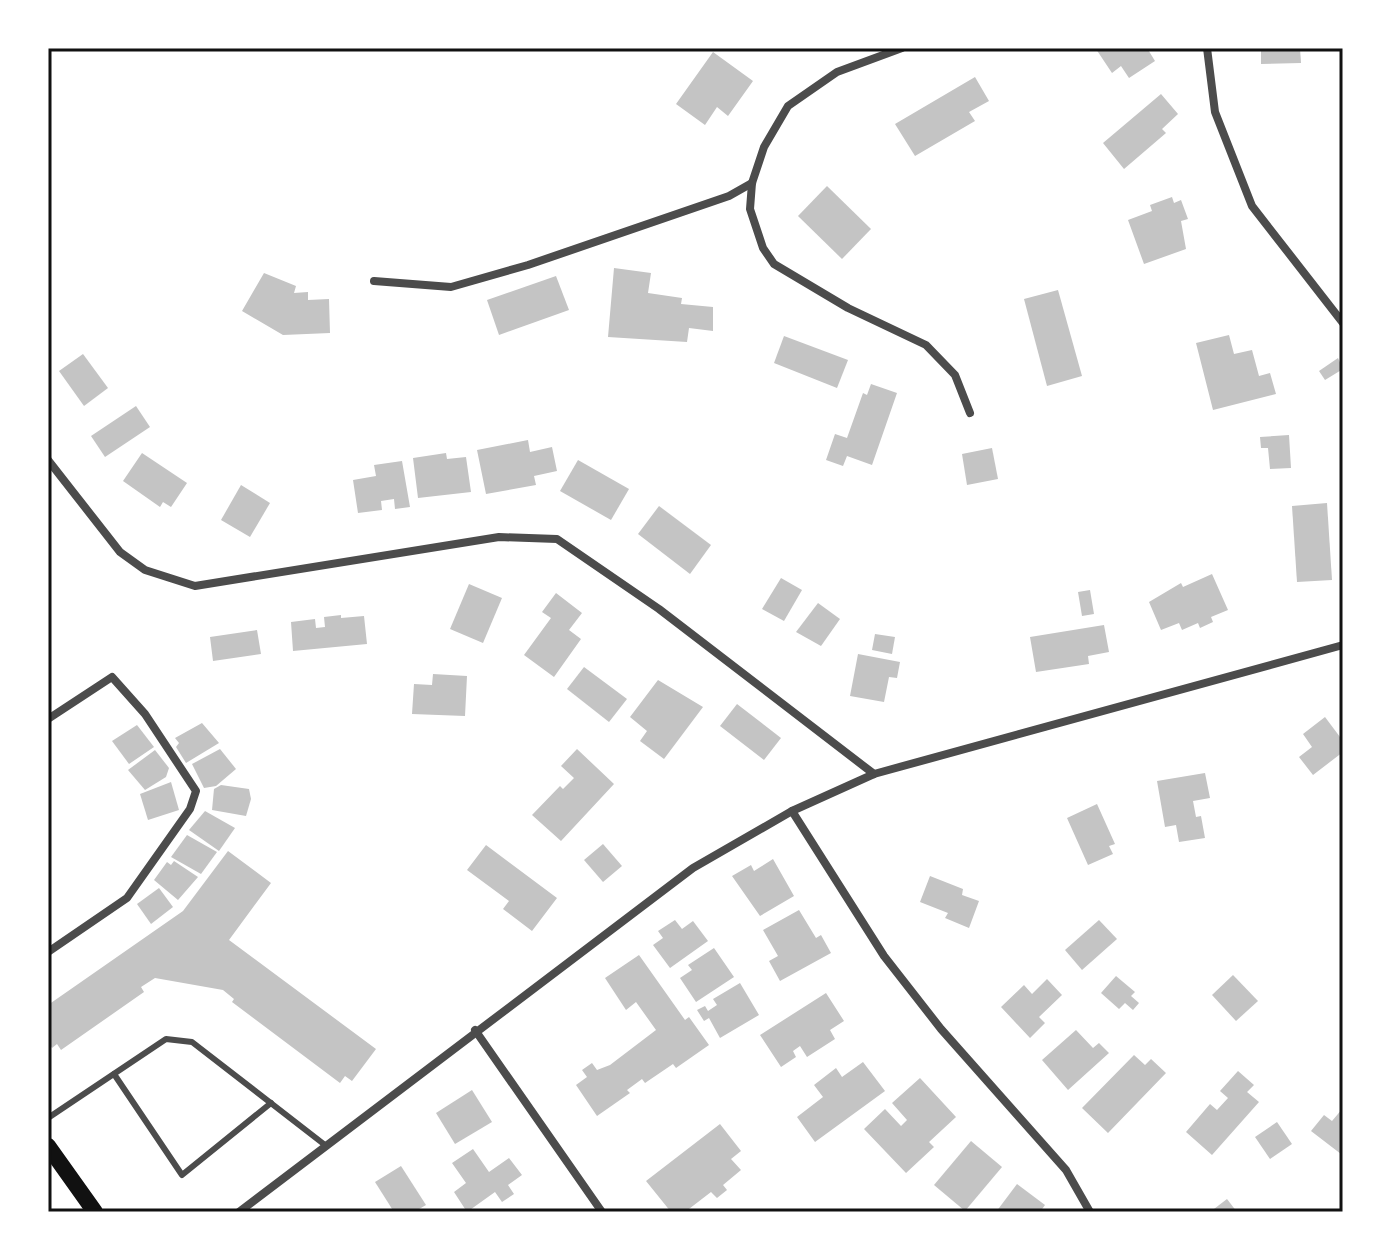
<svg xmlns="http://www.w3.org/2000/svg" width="1391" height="1260" viewBox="0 0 1391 1260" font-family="Arial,sans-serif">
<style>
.building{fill:#c4c4c4}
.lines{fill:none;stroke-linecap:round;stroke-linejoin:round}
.service{stroke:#4c4c4c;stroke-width:6}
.minor{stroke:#4c4c4c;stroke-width:8}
.secondary{stroke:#111;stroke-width:16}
.neatline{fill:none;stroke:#111;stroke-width:3}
</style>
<rect width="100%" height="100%" fill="#fff"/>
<g class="building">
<polygon points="1147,48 1155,61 1129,78 1121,66 1112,73 1096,49"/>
<polygon points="1261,48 1300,48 1301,63 1261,64"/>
<polygon points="713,52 753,81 728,116 717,107 705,125 676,104"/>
<polygon points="975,77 989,101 969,112 975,121 915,156 895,124"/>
<polygon points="1161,94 1178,114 1162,129 1166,133 1124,169 1103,143"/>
<polygon points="827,186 871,229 842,259 798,216"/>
<polygon points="1172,197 1174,203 1181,200 1188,219 1181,221 1186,249 1144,264 1128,220 1152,211 1150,205"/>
<polygon points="614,268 651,273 648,293 682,298 681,304 713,307 713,331 689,328 687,342 608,337"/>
<polygon points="264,273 296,286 294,293 308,292 308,300 329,299 330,333 283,335 242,311"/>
<polygon points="556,276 569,310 499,335 487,300"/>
<polygon points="1058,290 1082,376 1047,386 1024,299"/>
<polygon points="1229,335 1234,354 1252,350 1259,376 1270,373 1276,394 1213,410 1196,343"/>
<polygon points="784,336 848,360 837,388 774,363"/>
<polygon points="83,354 108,388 84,406 59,371"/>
<polygon points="1338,358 1343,369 1325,380 1319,371"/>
<polygon points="871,384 897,393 872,465 847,456 843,466 826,460 835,434 847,438 863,393 867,395"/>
<polygon points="136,406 150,427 105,457 91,436"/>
<polygon points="1289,435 1291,468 1270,469 1268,448 1261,448 1260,437"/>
<polygon points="528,440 530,452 552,447 557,471 534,476 536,485 486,494 477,450"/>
<polygon points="992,448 998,479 967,485 962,454"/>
<polygon points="142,453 187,483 171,507 163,502 160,507 123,481"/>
<polygon points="446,453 447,459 466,457 471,492 418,498 413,458"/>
<polygon points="578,460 629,489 611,520 560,491"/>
<polygon points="402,461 410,507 395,509 394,499 381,501 382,510 358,513 353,480 376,476 374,465"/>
<polygon points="241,485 270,503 250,537 221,520"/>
<polygon points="1327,503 1332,580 1297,582 1292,506"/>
<polygon points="659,506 711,545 690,574 638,534"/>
<polygon points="1212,574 1228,610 1211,617 1213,622 1200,628 1198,623 1182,630 1179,623 1161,630 1149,602 1181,583 1183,587"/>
<polygon points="781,578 802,590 784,621 762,609"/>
<polygon points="469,584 502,598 483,643 450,629"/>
<polygon points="1090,590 1094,614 1082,616 1078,592"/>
<polygon points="556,593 582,613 569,630 581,639 554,677 524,655 551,618 542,612"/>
<polygon points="818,603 840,619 821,646 796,632"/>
<polygon points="341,615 341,618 364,616 367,644 293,651 291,622 315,619 316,628 325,627 324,617"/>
<polygon points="1104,625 1109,652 1088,656 1089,664 1036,672 1030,637"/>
<polygon points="257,630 261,654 213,661 210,637"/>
<polygon points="875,634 895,637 892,654 872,650"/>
<polygon points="858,654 900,662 897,678 889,677 884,702 850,696"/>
<polygon points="584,667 627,699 609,722 567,689"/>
<polygon points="433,674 467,676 465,716 412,714 414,684 432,685"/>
<polygon points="658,680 703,707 664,759 640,741 647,731 630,717"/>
<polygon points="737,704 781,738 764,760 720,726"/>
<polygon points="1325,717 1343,741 1343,752 1313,775 1299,757 1312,747 1303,734"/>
<polygon points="202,723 219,743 186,763 176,747 179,743 175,738"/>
<polygon points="137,725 154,747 129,764 112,741"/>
<polygon points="220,749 236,769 216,786 204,788 192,764"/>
<polygon points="577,749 614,784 561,841 532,815 560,786 563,789 574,778 561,766"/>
<polygon points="155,750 169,768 166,777 145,790 128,770"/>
<polygon points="1205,773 1210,798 1193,801 1196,817 1201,816 1205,838 1179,842 1176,825 1165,827 1157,781"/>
<polygon points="171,782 179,810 148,820 140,794"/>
<polygon points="221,785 249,789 251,799 246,816 212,810 214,789"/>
<polygon points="1097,804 1115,844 1109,846 1113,854 1088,865 1067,818"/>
<polygon points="205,811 235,828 219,851 189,830"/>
<polygon points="187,835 217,852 201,874 171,857"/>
<polygon points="603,844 622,866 603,882 584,860"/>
<polygon points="486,845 557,898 532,931 503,909 509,901 467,870"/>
<polygon points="228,851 271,883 229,940 376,1049 352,1081 345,1076 340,1083 232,1002 234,999 223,990 155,978 141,987 144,992 61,1050 57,1044 52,1048 48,1042 48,1005 183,911"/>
<polygon points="773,859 794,896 760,916 732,876 751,865 754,871"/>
<polygon points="174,861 198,877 178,900 154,880 167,862 171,865"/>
<polygon points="930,876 963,889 962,895 979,901 969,928 945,918 948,913 920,902"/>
<polygon points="159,888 173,907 151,924 137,904"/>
<polygon points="799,910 816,938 821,935 831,953 780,981 769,961 778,956 763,930"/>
<polygon points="675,920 682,929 693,921 708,941 670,968 653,945 663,938 658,931"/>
<polygon points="1099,920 1117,939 1082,970 1065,950"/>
<polygon points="714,948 734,977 696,1002 680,978 692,970 688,965"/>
<polygon points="639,955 685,1020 689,1017 709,1045 676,1068 673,1064 645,1083 642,1079 627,1090 630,1093 597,1116 576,1085 587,1077 582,1070 592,1063 597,1070 610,1065 656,1030 636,1002 626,1010 605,978"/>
<polygon points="1233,975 1258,1001 1236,1021 1212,995"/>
<polygon points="1116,976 1135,992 1131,996 1139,1003 1133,1010 1125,1003 1119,1009 1101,993"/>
<polygon points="1047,979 1062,995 1039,1017 1045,1023 1030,1038 1001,1007 1024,985 1032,994"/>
<polygon points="740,983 759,1015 720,1038 709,1018 704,1021 697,1010 705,1006 708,1011 717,1005 713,999"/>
<polygon points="826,993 844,1021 830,1030 835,1039 807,1057 800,1046 793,1051 796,1057 781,1067 760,1035"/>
<polygon points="1076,1030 1093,1048 1099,1043 1109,1053 1068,1090 1042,1060"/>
<polygon points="1134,1055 1145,1065 1151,1059 1166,1073 1108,1133 1082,1108"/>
<polygon points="863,1062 885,1091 815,1142 797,1117 823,1097 814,1085 836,1068 842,1077"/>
<polygon points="1238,1071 1254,1085 1247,1092 1259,1102 1212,1155 1186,1132 1210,1104 1217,1110 1228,1098 1220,1091"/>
<polygon points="920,1078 956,1117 929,1142 934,1147 906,1173 864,1129 885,1109 901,1126 907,1120 892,1103"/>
<polygon points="472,1090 492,1122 455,1144 436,1113"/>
<polygon points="1343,1108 1343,1151 1341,1154 1311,1131 1324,1115 1332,1121"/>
<polygon points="1277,1122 1292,1144 1270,1159 1255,1137"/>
<polygon points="720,1124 741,1151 731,1159 741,1170 723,1185 727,1190 717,1198 711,1192 685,1212 671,1212 646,1181"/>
<polygon points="971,1141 1002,1167 965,1211 934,1185"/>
<polygon points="473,1149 489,1172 509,1158 522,1175 508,1185 514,1194 502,1202 495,1192 467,1212 454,1192 466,1183 452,1163"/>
<polygon points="401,1166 426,1205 414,1212 394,1212 375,1182"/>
<polygon points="1017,1184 1045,1205 1040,1212 996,1212"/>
<polygon points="1227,1199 1237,1212 1210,1212"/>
</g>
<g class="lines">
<g class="service">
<polyline points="114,1074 182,1175 271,1103"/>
<polyline points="48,1118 166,1039 192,1042 325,1145"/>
</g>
<g class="minor">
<polyline points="902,48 837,72 788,106 764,147 752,183 750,209 763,248 774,264 848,308 926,345 955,375 970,413"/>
<polyline points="1207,48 1215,112 1252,206 1343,323"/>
<polyline points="374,281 451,287 528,265 729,196 752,183"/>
<polyline points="48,460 120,552 145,570 195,586 499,537 557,539 659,609 874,774"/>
<polyline points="48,719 112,677 145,714 196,791 190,809 127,898 48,952"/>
<polyline points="792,811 884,956 941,1029 1066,1170 1090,1212"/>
<polyline points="475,1030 602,1212"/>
<polyline points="239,1212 693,868 792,811 874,774 1343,645"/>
</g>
<polyline class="secondary" points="48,1146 95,1212"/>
</g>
<rect width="1391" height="1260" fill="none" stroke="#ffffff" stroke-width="100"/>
<rect x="50" y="50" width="1291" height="1160" class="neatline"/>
</svg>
